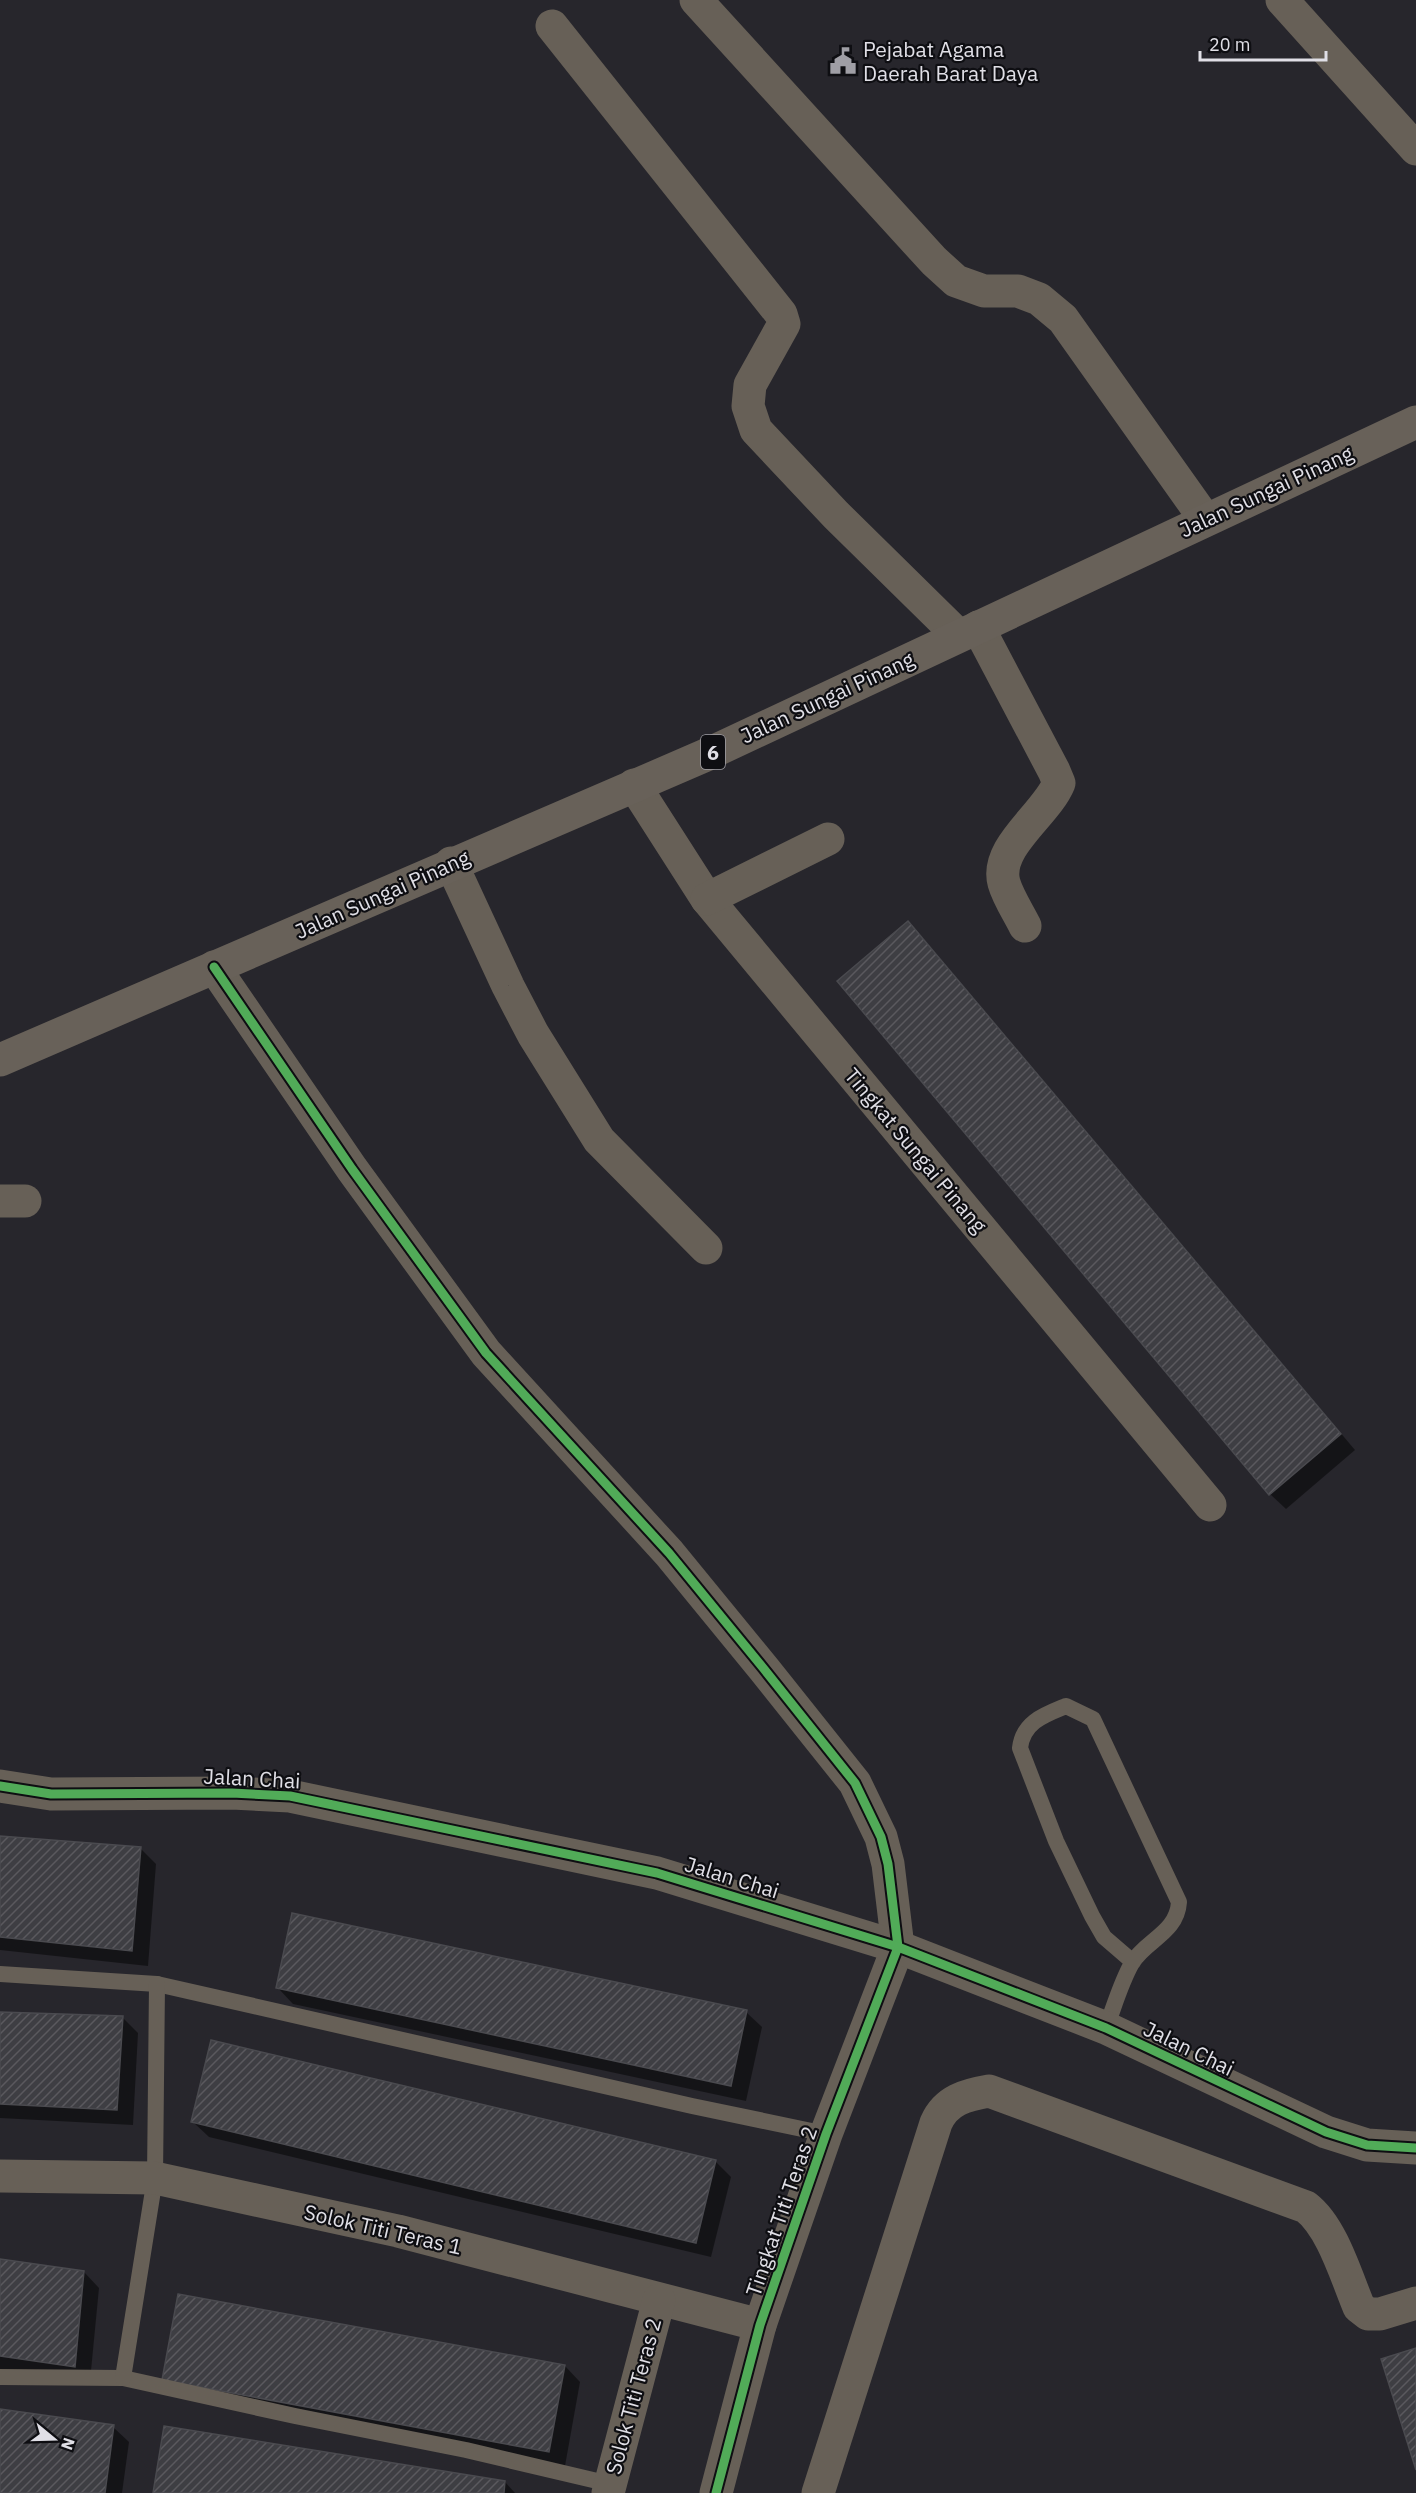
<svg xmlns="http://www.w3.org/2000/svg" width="1416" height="2493" viewBox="0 0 1416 2493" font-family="'IBM Plex Sans',sans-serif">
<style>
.shadow{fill:#0007}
.building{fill:url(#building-hatch);stroke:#4a4a4f;stroke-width:1.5}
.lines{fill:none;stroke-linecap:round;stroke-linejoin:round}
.service{stroke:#676057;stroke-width:16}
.minor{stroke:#676057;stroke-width:33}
.primary{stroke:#686159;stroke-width:33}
.cycleway-casing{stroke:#0e0e12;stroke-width:13}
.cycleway{stroke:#51ab58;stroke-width:9}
.labels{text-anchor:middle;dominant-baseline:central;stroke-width:4.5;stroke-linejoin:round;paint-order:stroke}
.shield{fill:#0e0e12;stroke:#a1a0a6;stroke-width:1.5}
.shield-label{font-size:20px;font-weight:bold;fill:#e0dfe6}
.poi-label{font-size:21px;fill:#e0dfe6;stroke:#0e0e12;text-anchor:start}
.street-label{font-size:21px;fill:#e0dfe6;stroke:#0e0e12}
</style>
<defs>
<pattern id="building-hatch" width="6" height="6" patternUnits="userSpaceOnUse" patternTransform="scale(1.5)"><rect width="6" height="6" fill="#3e3e43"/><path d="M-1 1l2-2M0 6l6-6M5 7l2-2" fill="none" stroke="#5a595e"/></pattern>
</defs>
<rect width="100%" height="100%" fill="#27262c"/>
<g class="shadow">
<polygon points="908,923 923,938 1355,1450 1286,1509 1270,1494"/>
<polygon points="0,1837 140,1848 156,1864 148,1966 0,1950"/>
<polygon points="278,1988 746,2012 762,2027 746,2101 293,2004"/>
<polygon points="0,2014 122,2017 138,2033 133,2125 0,2118"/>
<polygon points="193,2122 715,2161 731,2177 711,2257 209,2137"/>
<polygon points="0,2260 84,2272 99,2288 90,2381 0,2369"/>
<polygon points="565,2366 580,2382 565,2466 163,2380"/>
<polygon points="0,2411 113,2427 129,2442 122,2493 0,2493"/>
<polygon points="505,2482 515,2493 155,2493"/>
</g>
<g class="building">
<polygon points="908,921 1341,1434 1269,1495 837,981"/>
<polygon points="0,1836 141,1847 132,1951 0,1937"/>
<polygon points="292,1913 747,2010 731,2086 276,1988"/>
<polygon points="0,2012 123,2016 117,2110 0,2104"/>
<polygon points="211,2040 716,2160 696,2243 191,2122"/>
<polygon points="0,2259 84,2271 75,2367 0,2356"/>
<polygon points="178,2294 565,2365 549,2452 162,2380"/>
<polygon points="1416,2348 1416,2470 1381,2359"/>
<polygon points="0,2409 114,2425 105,2493 0,2493"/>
<polygon points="164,2426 505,2481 504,2493 153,2493"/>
</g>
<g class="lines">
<g class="service">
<polyline points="0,1974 157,1984 692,2106 826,2134"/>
<path d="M1106,2028C1114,2007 1121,1982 1132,1963C1146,1940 1177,1933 1179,1902L1093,1719L1066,1706C1044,1715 1023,1722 1020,1748L1056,1841L1092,1916L1104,1937L1133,1962"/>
<polyline points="0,2377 123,2378 295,2416 466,2450 610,2484"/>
<polyline points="123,2378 155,2178 157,1984"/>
</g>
<g class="minor">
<polyline points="696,0 934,261 956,281 984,291 1018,291 1039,299 1063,319 1205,519"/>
<polyline points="1282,0 1416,149"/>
<polyline points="552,26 781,314 784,324 750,385 748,406 756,430 836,515 958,635"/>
<path d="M978,627L1054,771L1059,783C1046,815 994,847 1004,883C1008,897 1018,912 1025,926"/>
<polyline points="634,785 707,899 1210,1505"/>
<polyline points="451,863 508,986 533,1034 599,1140 706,1248"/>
<polyline points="707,899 828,839"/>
<polyline points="214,967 352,1169 486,1353 669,1553 764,1669 855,1783 881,1837 888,1864 898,1947 826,2134 760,2325 716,2493"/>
<polyline points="0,1201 25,1201"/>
<polyline points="0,1786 51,1794 232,1793 290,1796 657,1873 898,1947 1106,2028 1326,2132 1367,2145 1416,2148"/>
<polyline points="0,2176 155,2178 398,2231 760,2325"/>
<polyline points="608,2493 659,2300"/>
<path d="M818,2493L936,2123C946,2100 966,2095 989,2091L1306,2207C1332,2227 1346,2276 1359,2307L1368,2314H1380L1416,2303"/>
</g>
<polyline class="primary" points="0,1060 706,755 1416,422"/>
<defs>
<g id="cycleway">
<polyline points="214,967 352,1169 486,1353 669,1553 764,1669 855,1783 881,1837 888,1864 898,1947 826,2134 760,2325 716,2493"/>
<polyline points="0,1786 51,1794 232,1793 290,1796 657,1873 898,1947 1106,2028 1326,2132 1367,2145 1416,2148"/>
</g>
</defs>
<use href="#cycleway" class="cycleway-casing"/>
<use href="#cycleway" class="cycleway"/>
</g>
<defs>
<symbol id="civic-bare" viewBox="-9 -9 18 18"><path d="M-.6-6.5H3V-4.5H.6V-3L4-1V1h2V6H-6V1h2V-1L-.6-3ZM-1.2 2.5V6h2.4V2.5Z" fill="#9f9ea5" stroke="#0e0e12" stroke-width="2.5" paint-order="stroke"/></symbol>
</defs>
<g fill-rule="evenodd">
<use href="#civic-bare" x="824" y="42" width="38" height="38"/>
</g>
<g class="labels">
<rect class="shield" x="701" y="735" width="24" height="34" rx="4.5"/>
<g class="shield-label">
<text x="713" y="752">6</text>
</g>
<g class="poi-label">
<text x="863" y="49">Pejabat Agama<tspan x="863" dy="24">Daerah Barat Daya</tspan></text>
</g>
<g class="street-label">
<text transform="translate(1266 491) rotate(-25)">Jalan Sungai Pinang</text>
<text transform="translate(827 697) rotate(-25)">Jalan Sungai Pinang</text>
<text transform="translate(382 894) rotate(-24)">Jalan Sungai Pinang</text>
<text transform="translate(916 1150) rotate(50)">Tingkat Sungai Pinang</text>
<text transform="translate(252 1778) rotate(3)">Jalan Chai</text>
<text transform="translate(732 1877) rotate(17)">Jalan Chai</text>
<text transform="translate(1189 2048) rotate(26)">Jalan Chai</text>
<text transform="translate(781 2211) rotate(-71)">Tingkat Titi Teras 2</text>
<text transform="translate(383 2229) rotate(13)">Solok Titi Teras 1</text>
<text transform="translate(633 2396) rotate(-75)">Solok Titi Teras 2</text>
</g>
</g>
<g transform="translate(54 2439) rotate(109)" stroke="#0e0e12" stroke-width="4.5" paint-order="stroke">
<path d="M0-4.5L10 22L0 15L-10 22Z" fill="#e0dfe6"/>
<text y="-9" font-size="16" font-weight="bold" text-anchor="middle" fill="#e0dfe6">N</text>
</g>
<path d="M1200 51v9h126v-9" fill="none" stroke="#e0dfe6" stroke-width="3"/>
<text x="1209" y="51" font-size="18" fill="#e0dfe6" stroke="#0e0e12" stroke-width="4.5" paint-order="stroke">20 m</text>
</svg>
